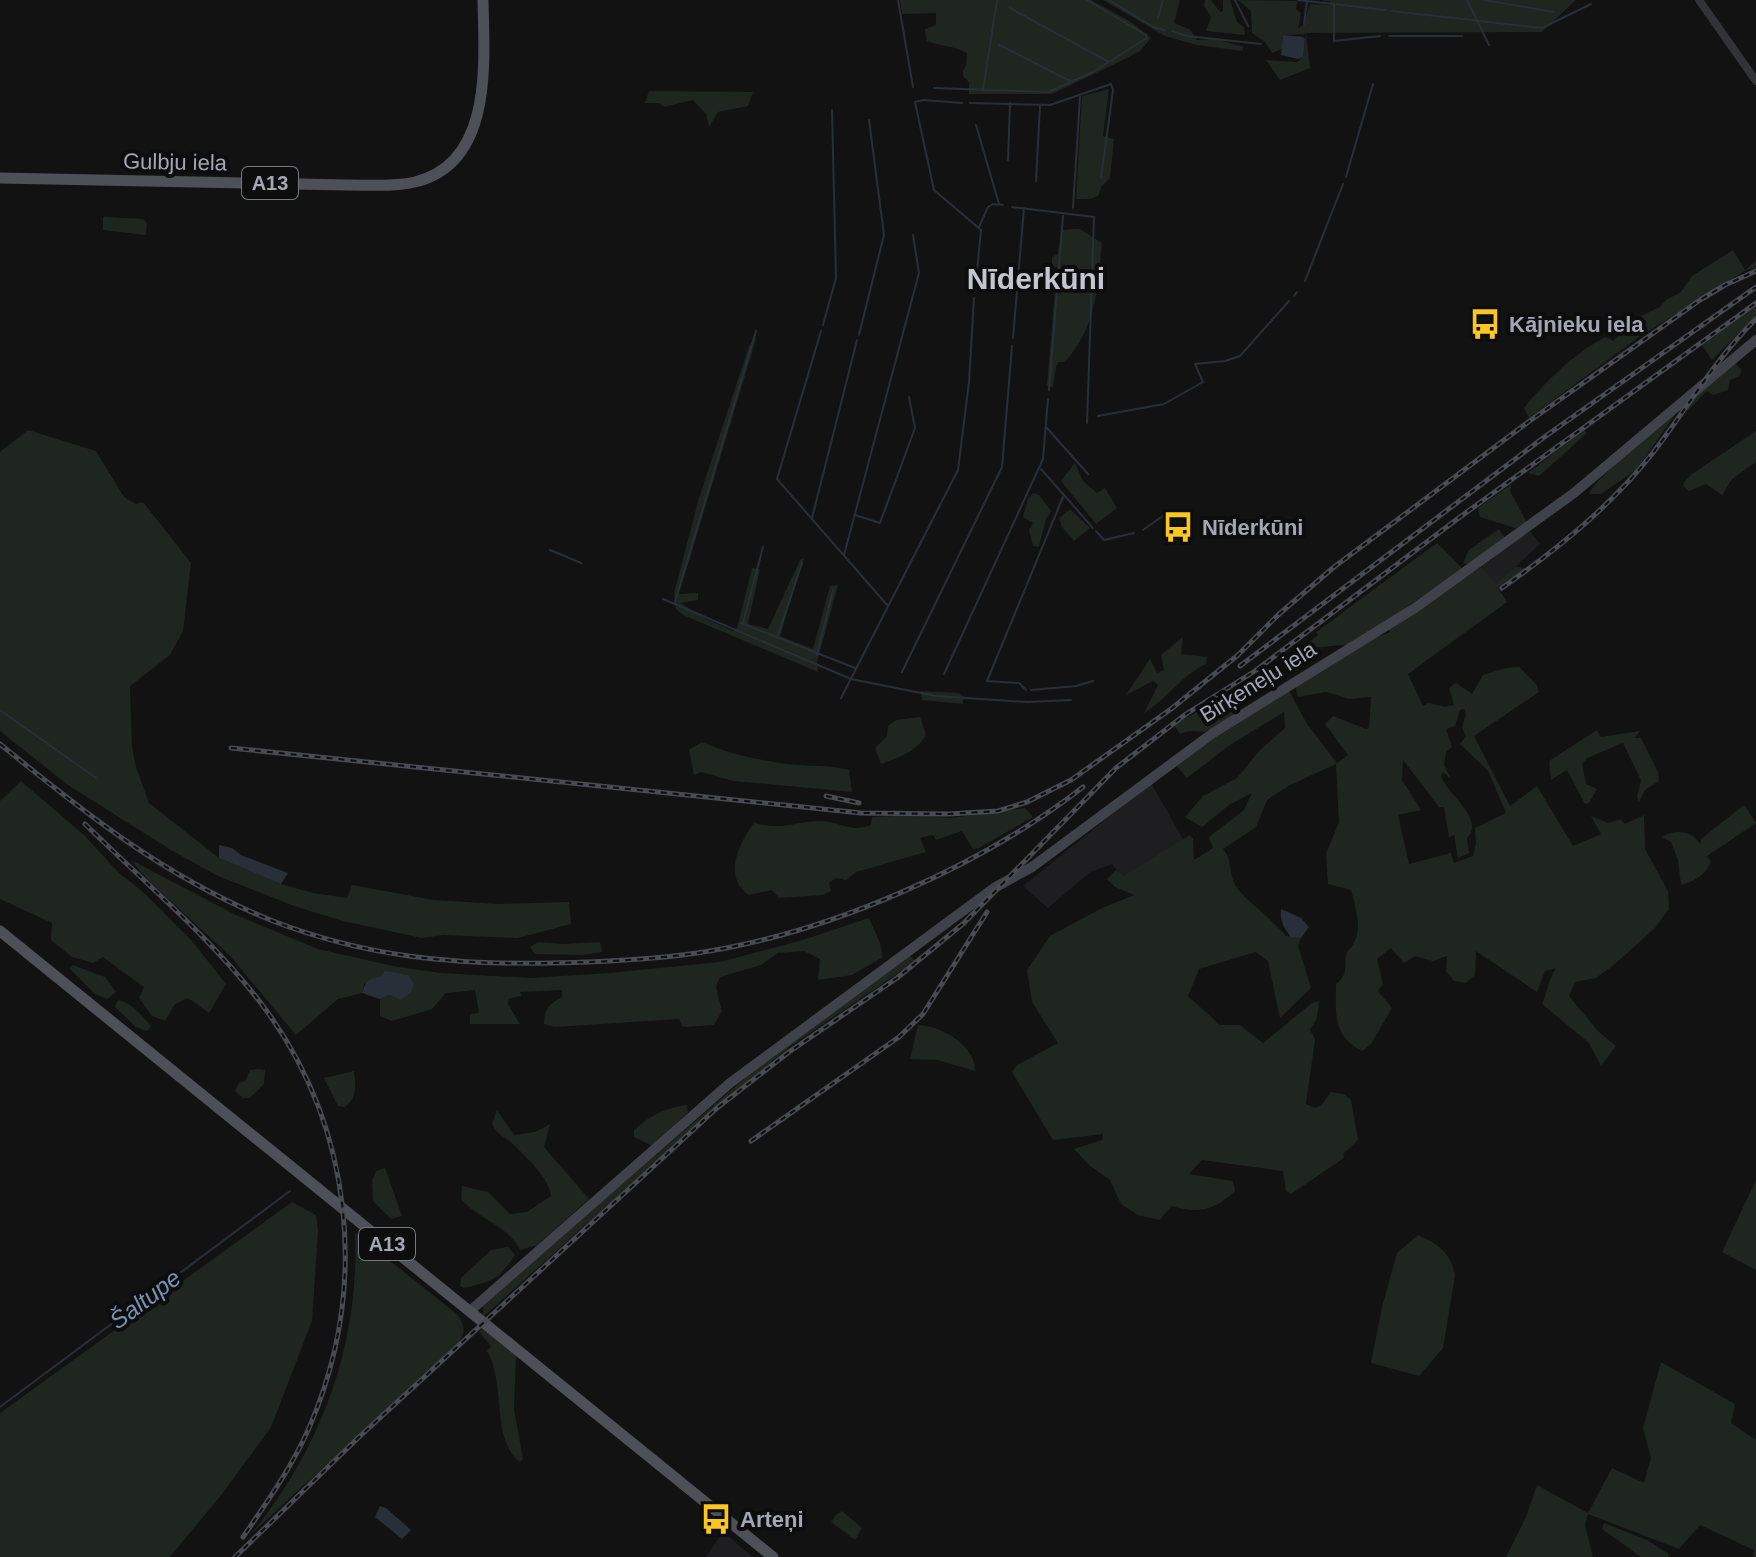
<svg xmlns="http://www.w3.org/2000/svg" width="1756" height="1557" viewBox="0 0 1756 1557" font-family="Arial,sans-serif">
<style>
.built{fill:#1e1e20}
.green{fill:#1e261f;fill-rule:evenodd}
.water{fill:#282f38}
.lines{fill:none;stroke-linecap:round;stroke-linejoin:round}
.stream{stroke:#282f38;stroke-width:2}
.tertiary{stroke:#323339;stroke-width:8}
.secondary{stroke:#404249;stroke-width:10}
.primary{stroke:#4e5058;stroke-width:11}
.rail-casing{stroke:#494b52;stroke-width:5}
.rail{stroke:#0d0d0e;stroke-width:2;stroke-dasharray:6;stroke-linecap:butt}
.labels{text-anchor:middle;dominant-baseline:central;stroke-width:8;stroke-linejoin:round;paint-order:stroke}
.shield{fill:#0d0d0e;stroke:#757883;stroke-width:2}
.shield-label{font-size:20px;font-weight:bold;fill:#a2a6b5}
.street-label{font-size:22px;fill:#a2a6b5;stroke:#0d0d0e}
.poi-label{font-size:22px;font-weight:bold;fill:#a2a6b5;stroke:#0d0d0e;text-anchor:start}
.water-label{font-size:24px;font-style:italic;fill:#7791b2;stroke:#0d0d0e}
.district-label{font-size:30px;font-weight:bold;fill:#c3c6d1;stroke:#0d0d0e}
</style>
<rect width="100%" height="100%" fill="#121213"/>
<g class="built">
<polygon points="1529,530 1540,544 1496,585 1481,567"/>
<polygon points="1151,783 1183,839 1177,845 1122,877 1112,864 1090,872 1048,908 1023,886"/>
<polygon points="723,1532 753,1557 706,1557"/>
</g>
<g class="green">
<path d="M900,0H1091L1131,22L1151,38L1140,51L1123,60L1052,94H969V82L963,76V70L966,66L967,53C954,46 941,46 927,41L925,29L936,25V13L902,14Z"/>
<polygon points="1103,0 1180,0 1174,23 1191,30 1197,40 1215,39 1244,47 1242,51 1197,45 1165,36"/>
<polygon points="1205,0 1211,0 1220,12 1223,11 1223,0 1230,0 1237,22 1244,27 1245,35 1206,31 1211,17 1204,6"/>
<polygon points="1238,0 1297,1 1296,9 1301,13 1298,29 1304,24 1310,4 1330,5 1330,1 1322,1 1324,0 1576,0 1542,32 1306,33 1310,68 1280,80 1266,60 1297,62 1303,57 1306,34 1283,35 1282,49 1272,53 1265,42 1252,33 1251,11"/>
<polygon points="1109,89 1103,136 1114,139 1110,178 1102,186 1098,196 1090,199 1076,199 1082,96"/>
<polygon points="649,91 753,92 748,106 718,112 709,127 706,114 693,100 664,107 659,103 645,103"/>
<polygon points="103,217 143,219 147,223 146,235 103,230"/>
<path d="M1073,229H1080L1102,243C1097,288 1097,326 1065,362H1059L1056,367L1053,387L1047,385L1057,267L1052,268V257L1058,254L1061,230Z"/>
<path d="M1733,250L1745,270L1756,261V268L1746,270L1639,337L1529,418L1524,408C1545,382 1575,352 1606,337L1613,341L1639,317L1660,307L1667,299L1680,293L1692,276Z"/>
<polygon points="1756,306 1756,316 1712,360 1702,345"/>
<polygon points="757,336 679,594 698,593 698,600 681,603 706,619 733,631 737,628 752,568 760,569 748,624 768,629 800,560 804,558 780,636 813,649 830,586 838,585 817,662 818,672 683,615 676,609 674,593 699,498 749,346"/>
<polygon points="1734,363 1741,369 1740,376 1730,380 1728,390 1713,395 1707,391 1686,412 1697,392"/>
<path d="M1679,409L1637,469L1601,494H1589C1591,482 1664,421 1679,409Z"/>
<polygon points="28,430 96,451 124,497 136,504 143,502 191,563 183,631 170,655 130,686 132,747 136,767 149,803 219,858 281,884 313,893 347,898 352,885 434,900 497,904 569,902 571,924 518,938 443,935 422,938 343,921 294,906 216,875 171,850 68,785 0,731 0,452"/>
<polygon points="1584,430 1587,433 1539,476 1528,473"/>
<polygon points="1756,431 1756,462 1732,479 1722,495 1706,484 1689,491 1683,486 1684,482 1692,474"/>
<polygon points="1075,463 1083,481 1097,493 1105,488 1117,508 1096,524 1061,481"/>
<polygon points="1512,484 1510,491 1527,523 1515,528 1480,517 1478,508"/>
<polygon points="1033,493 1039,495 1051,511 1046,519 1039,547 1033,546 1029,530 1033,523 1023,517 1028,499"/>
<polygon points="1070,509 1090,528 1074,541 1062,527 1059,518"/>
<polygon points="1499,529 1505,538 1469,565 1463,563 1469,550"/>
<polygon points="1437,543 1461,567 1461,570 1353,644 1312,648 1311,653 1300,657 1308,643 1318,635 1316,632"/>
<path d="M1481,567L1496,584L1515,567L1526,568L1498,588L1507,602L1408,674L1423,706L1428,703L1445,707L1454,705L1449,688L1456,683L1472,694L1483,675L1506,668L1519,667L1537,685L1539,692L1474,736L1510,806L1537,786L1573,846L1601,834L1591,816L1608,823L1621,819L1625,824L1644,815L1645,849L1668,891L1669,909L1655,928L1615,964L1596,978L1575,982L1569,996L1599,1032L1616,1046L1601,1066L1589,1043L1542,1004C1548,991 1548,980 1556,968L1545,971L1537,992L1476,951L1475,975L1465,983L1454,981L1446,971L1447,956L1433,961L1415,956L1404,963L1391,948L1377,959L1383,984L1378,991L1392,1008L1371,1044L1362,1051C1332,1035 1336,1014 1336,984C1349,974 1344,967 1346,953C1365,936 1357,912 1351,890L1328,884L1326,854L1339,822L1336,764L1288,786L1267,800L1256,827L1223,849C1232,859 1229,873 1235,885C1243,899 1273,919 1286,936L1301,938L1298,946L1311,988L1280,1018L1268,961L1256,952L1199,969L1188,996L1220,1025H1240L1263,1043L1312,1003L1319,1001L1317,1018L1310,1030L1315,1039L1306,1104L1315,1108L1321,1106L1331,1092L1344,1094L1351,1100L1358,1140L1343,1154L1344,1158L1291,1194L1286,1191L1283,1171L1202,1160L1189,1174L1233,1181L1235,1191C1213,1211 1199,1214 1171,1206L1160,1220L1138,1215L1121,1204L1110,1180L1089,1165L1074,1149L1102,1140L1103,1134L1053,1140L1012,1072L1017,1065L1058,1043L1032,1002L1027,970L1050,936L1102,908L1134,895L1115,887L1107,879L1116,870L1123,876L1190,835L1193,839L1194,860L1213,848L1209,837L1244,810L1252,793L1229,805L1202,827L1185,817L1203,796L1237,778L1259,751L1285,728L1284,712L1227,747L1187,778L1175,764L1288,689L1307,724L1337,763L1348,755L1325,724L1333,716L1366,729L1369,728L1371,697L1350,699L1326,692L1298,697L1295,684L1369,641L1390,632L1389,629ZM1464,709L1466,714L1462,728L1466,736L1460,744L1488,771L1506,813L1475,828L1476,843L1473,856L1454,863L1451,853L1409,864L1398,815L1421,810L1402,780L1403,760L1439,807H1444L1449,837L1454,835L1458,858L1469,853L1467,838C1486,819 1446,793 1441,776L1443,772L1451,779L1444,765L1446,752L1452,747L1446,729L1455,726L1460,710Z"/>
<path d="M1183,637L1181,654L1207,657L1206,664C1181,676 1167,699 1144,713L1158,685L1153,681L1126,695L1150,659L1157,673L1164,670L1161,655Z"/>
<polygon points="921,691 959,693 963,696 963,704 922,700"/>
<polygon points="1233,691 1209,713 1209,716 1230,700 1236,713 1205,732 1190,731 1180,734 1174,725"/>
<path d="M920,717L926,734C918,752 898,757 881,764L875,748L887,736L888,726L896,720Z"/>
<polygon points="1597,730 1601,737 1640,731 1635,738 1641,738 1658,772 1659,781 1645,790 1639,802 1637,797 1641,780 1623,743 1587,758 1582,764 1586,784 1597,789 1589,803 1585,804 1567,770 1551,780 1549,761"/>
<path d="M702,742C732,755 754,759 787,764C809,767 827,764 849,770L852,792L734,781L701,772L694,775L689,750Z"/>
<polygon points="21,781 84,835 119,873 143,892 192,941 226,984 209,1013 188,998 175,1004 165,1021 152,1016 139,998 144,987 103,957 93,963 72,957 51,940 52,923 0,899 0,801"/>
<path d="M1744,805L1756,823L1707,856L1711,862C1706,875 1693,882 1681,885L1678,860L1671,842L1662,837C1676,828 1693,831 1701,845V839Z"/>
<path d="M1025,808L1033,817L979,848L973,849L962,831L936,840L933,835L920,838L926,852L856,872L846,880L836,878L829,883L831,891L823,895L779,898L772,890L749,895C722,877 739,843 754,823C785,831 794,821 822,821C841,822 851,833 871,825L872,817L914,815L950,818Z"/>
<path d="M131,860L236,915L318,949L398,967L441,973L530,978L609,973L720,962L803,940L869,918L880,943L883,957L852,975L818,980L820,959L804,951L778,953L761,965L720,977L716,987L722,1011L714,1025L683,1027L679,1019L554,1027L544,1024C544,1009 549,1004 562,997V990L520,992L521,996L508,999V1004L520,1024H470V1014L479,1013L475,990L446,993L432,1009L392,1021L380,1016V999L390,995L380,977L364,984L362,993L338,999L296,1035L231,957L146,878Z"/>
<polygon points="538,942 564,944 600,942 602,952 582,955 535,954 530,947"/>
<polygon points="910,956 916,961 791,1046 719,1105 483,1317 483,1304 774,1053"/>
<polygon points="73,965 105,977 116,992 107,999 95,994 69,968"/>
<path d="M118,1000C132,1003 142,1016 151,1026L147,1031L136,1027L115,1007Z"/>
<path d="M918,1025C942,1026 976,1046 975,1071L938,1060L910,1059Z"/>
<polygon points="259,1069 265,1070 264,1084 250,1098 243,1098 235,1091 239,1083 245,1081 250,1070"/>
<path d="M354,1071C356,1086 357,1098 345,1107L338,1106L324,1078Z"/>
<path d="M687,1105L688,1112L653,1146L634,1137V1130C650,1115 666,1108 687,1105Z"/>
<path d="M497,1110L514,1135L535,1132L550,1124L544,1147L589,1199L537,1245L520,1250C508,1225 479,1220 461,1199L462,1186L488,1192L510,1214L527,1212L551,1196C549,1178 527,1158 514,1145C506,1137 497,1136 492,1124Z"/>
<polygon points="385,1168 402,1216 391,1219 373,1201 372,1181 376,1171"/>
<polygon points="1756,1180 1756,1270 1722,1252"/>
<polygon points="292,1202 316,1215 318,1231 312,1321 271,1427 222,1494 170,1557 0,1557 0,1413"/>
<path d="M355,1233L458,1315C471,1335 459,1341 445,1356L250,1535C321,1450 360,1343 355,1233Z"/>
<path d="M1418,1235C1437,1243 1451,1253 1455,1275L1443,1348L1419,1376L1371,1363L1382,1307L1397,1253Z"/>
<path d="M508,1247L515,1255C498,1280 493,1281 464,1288L460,1286L461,1278L491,1250Z"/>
<path d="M483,1326L516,1355L514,1409L523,1459L519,1462C491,1437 506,1383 487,1351L491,1346L479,1332Z"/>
<polygon points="1661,1362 1735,1404 1731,1423 1756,1440 1756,1557 1753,1557 1754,1550 1700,1525 1679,1549 1588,1514 1585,1525 1593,1557 1506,1557 1526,1517 1537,1485 1588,1513 1612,1468 1644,1483 1651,1458 1643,1428"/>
<polygon points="842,1511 862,1528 855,1540 831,1522 836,1515"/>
<polygon points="1604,1523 1647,1540 1669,1554 1668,1557 1641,1557 1602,1529"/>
</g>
<g class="water">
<polygon points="1283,35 1303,37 1305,39 1303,57 1298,59 1281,55"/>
<polygon points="219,845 232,848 241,855 288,873 281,884 219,858"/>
<path d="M1281,909L1301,918L1309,927L1301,938L1291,937C1283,927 1280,921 1281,909Z"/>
<path d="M385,971L408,975L414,983L411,993L401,1000L390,995L380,999L362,993C365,982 369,978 380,977Z"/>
<polygon points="380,1506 386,1508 411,1530 402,1539 375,1517"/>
</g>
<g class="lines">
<g class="stream">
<polyline points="898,0 913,87"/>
<polyline points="1109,0 1153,27 1164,30"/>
<polyline points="1235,0 1248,26"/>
<polyline points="1298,0 1385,10"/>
<polyline points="1467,0 1489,45"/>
<polyline points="1484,0 1554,12"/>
<polyline points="1334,5 1334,41 1380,36"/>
<polyline points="1010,8 1107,61"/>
<polyline points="1392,11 1542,28 1591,4"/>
<polyline points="1158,18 1163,0"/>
<polyline points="1304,24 1307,1"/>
<polyline points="1172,31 1187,36 1261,44"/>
<polyline points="1389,36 1462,36"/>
<polyline points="999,45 1072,82"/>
<polyline points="934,88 1048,92 1093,72 1147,38 1146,35 1087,0"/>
<polyline points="983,90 997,0"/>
<polyline points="962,103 923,100 915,102 934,190 981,230 975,292"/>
<polyline points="970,103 1050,105 1111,84 1113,90 1101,178"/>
<polyline points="976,125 999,204"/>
<polyline points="1008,160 1010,103"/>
<polyline points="1346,177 1373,84"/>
<polyline points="1036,181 1040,106"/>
<polyline points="1012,207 1094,217 1087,423"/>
<polyline points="1073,208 1080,97"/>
<polyline points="979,227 988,207 993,204 1003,205"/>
<polyline points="1305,281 1343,184"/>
<polyline points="1294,296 1297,292"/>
<polyline points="823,325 836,278 832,110"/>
<polyline points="821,331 777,479 888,606"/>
<polyline points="859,335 884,235 869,120"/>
<polyline points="1013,338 1024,208"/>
<polyline points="1049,390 1063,216"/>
<polyline points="1098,416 1164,404 1203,382 1195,364 1225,361 1240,356 1289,301"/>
<polyline points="1046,427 1088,474"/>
<polyline points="1041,469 1093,528"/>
<polyline points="855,515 880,523 915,428 909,397"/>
<polyline points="812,518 857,340"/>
<polyline points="1143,530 1167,513 1173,513"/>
<polyline points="1096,531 1104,540 1134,533"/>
<polyline points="550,550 581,563"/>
<polyline points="844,555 919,273 913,235"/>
<polyline points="663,599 851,679 936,696 1027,702 1071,700"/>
<polyline points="675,602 756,331"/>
<polyline points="741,623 855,668"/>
<polyline points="743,623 763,547"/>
<polyline points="777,638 802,563"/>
<polyline points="817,655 833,590"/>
<polyline points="902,672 1002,467 1012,346"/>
<polyline points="944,674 1043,459 1048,399"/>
<polyline points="1026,690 1019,683 987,681 1063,497"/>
<polyline points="1031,690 1076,686 1093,681"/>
<polyline points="841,698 958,470 969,382 974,298"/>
<polyline points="0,710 96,778"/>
<polyline points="0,1407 290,1191"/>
</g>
<polyline class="tertiary" points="1699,0 1756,81"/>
<polyline class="secondary" points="470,1311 730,1083 994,888 1032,867 1213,733 1415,608 1574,493 1756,340"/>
<g class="primary">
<path d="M0,178L347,185C369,185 393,187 415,182C494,163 484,61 483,0"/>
<polyline points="0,931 773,1557"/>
</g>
<defs>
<g id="rail">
<path d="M1502,588C1556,550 1610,507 1652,454C1687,409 1714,360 1756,319"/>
<polyline points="1240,666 1543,438 1756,287"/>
<path d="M0,744C87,815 168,879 273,921C366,957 454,965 552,963C601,962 649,960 697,953C827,934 980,867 1083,787"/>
<polyline points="231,748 861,813 949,814 998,811 1027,802 1071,780 1171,709 1238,655 1278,615 1334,567 1531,420 1700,300 1725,285 1756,271"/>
<polyline points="826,796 859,803"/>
<path d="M85,824C144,882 210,937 260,1002C354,1125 370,1287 309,1428C292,1467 267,1502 243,1537"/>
<polyline points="751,1141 899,1037 923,1014 987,912"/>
<polyline points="235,1557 358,1438 717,1108 789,1052 897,978 964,923 1116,768 1186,714 1255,671 1460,517 1756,303"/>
</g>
</defs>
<use href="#rail" class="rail-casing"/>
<use href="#rail" class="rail"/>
</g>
<defs>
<symbol id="bus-bare" viewBox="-9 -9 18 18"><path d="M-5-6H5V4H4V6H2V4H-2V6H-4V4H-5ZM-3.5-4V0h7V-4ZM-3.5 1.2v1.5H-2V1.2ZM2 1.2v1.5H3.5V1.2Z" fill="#fbc622" stroke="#0d0d0e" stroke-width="2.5" paint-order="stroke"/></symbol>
</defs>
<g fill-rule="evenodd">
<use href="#bus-bare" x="1463" y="302" width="44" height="44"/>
<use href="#bus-bare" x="1156" y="505" width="44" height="44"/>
<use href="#bus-bare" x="694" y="1497" width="44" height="44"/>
</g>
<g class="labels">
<g class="shield">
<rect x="242" y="167" width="56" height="32" rx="6"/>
<rect x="359" y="1228" width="56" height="32" rx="6"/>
</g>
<g class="shield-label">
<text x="270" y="183">A13</text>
<text x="387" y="1244">A13</text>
</g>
<g class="street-label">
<text transform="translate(175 162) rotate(1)">Gulbju iela</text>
<text transform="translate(1258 682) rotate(-32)">Birķeneļu iela</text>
</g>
<g class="poi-label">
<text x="1509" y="324">Kājnieku iela</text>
<text x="1202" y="527">Nīderkūni</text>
<text x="740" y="1519">Arteņi</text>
</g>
<g class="water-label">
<text transform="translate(145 1299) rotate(-37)">Šaltupe</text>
</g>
<g class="district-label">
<text x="1036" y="278">Nīderkūni</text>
</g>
</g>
</svg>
